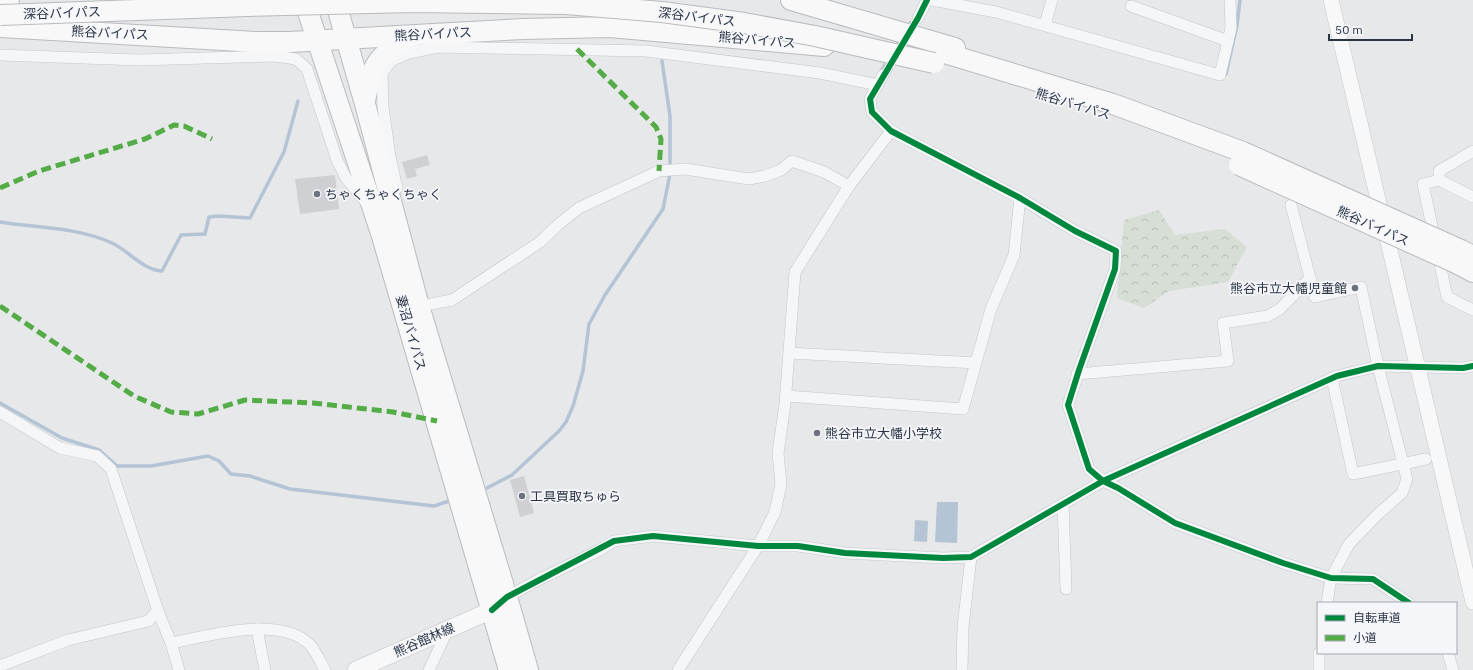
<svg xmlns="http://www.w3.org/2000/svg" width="1473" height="670" viewBox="0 0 1473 670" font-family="'IBM Plex Sans','Noto Sans JP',sans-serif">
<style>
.forest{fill:url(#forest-crowns)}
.water{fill:#b4c4d5}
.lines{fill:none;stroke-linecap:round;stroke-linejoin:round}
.stream{stroke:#b4c4d5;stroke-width:3.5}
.building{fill:#ced0d3}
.street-tunnel{stroke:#c1c4c9;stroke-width:11;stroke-dasharray:11 5.5;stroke-linecap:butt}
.street-casing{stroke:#c4c6c8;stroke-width:12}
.secondary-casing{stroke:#c4c6c8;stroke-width:16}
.primary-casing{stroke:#c2c5c8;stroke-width:18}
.highway-casing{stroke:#b8bbbf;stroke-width:22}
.street{stroke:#f5f6f7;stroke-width:11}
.secondary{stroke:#f8f8f8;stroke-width:15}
.primary{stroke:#f8f8f8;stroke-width:17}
.highway{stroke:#f8f8f8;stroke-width:20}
.highway-bridge-casing{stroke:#b8bbbf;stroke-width:22;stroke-linecap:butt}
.highway-bridge{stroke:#f8f8f8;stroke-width:20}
.quiet{stroke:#54ac47;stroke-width:5;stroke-dasharray:10 5;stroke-linecap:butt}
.cycleway-casing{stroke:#f4f6f9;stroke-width:8}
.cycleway{stroke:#00873e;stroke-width:6}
.poi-dot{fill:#6c737f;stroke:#f4f6f9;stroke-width:1.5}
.labels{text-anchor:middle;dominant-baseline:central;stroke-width:3.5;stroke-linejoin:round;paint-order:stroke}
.street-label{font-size:13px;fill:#2b3445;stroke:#f4f6f9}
.poi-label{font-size:13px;fill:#2b3445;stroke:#f4f6f9;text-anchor:start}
</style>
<defs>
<pattern id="forest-crowns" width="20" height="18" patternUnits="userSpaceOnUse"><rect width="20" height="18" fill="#d6ded6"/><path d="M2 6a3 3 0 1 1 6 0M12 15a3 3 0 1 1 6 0" fill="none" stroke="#b8bfb9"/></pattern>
</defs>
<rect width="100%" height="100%" fill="#e6e8ea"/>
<polygon class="forest" points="1159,210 1175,235 1225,229 1247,247 1228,282 1169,291 1144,308 1117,298 1124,220"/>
<g class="water">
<polygon points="937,502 958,502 957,543 935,542"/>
<polygon points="915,520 928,521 927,542 914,541"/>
</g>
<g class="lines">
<g class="stream">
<polyline points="1226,74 1237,25 1240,0"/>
<path d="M0,222C37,228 77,227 112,243C129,251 143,270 162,271L181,235L205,234L209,217L218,216L250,218L284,152L298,101"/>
<polyline points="0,403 62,438 99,450 117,466 151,466 208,456 219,461 231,474 250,476 290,489 434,506 449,501"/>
<polyline points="487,488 512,475 559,431 566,422 573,406 583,371 589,324 605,295 663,209 670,174 670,116 662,61"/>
</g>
</g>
<g class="building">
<polygon points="427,155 430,165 415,169 417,176 407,179 402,162"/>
<polygon points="335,175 339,209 300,214 295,179"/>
<polygon points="524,476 534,513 520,517 510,480"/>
</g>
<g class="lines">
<polyline class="street-tunnel" points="883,75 918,18"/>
<defs>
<g id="street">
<polyline points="932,0 996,12 1220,75 1231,28 1230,0"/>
<polyline points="1131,6 1228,41"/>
<polyline points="918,18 927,0"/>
<polyline points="1045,25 1052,0"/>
<polyline points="0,55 139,60 275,56 296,59 307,69 337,160 346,178 365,201"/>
<polyline points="883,75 870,99 872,112 891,131 1020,198 1075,231 1116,251 1115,269 1079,370 1068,405 1089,469 1103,481 1118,488 1175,523 1283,563 1331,578 1373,579 1409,603"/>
<polyline points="1473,151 1439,171 1439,180 1473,197"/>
<polyline points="1439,180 1423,184 1447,297 1473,310"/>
<polyline points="397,188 390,157 383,107 382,73 391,61 409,53 438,47 646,51 820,73 878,85"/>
<polyline points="1291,205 1315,297 1361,287 1378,366 1407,479 1402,493 1376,516 1349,544 1331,578 1327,603"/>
<polyline points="415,307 452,300 540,242 560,223 579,208 659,171 685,169 749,179 765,176 781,170 792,161 824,172 849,186"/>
<polyline points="789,353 976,363"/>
<polyline points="1077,374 1228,361 1223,323 1268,316 1280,309 1310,278"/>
<polyline points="1332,378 1353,474 1426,459"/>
<polyline points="786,396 963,409 991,309 1014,255 1020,198"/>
<polyline points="0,412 60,448 97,456 111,469 158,611 171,643 179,670"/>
<polyline points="1063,504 1066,589"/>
<polyline points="504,599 538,580 598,551 614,541 653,536 758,546 798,546 845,553 943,558 971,557 1103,481 1337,376 1378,366 1463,368 1473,366"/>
<polyline points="257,629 265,670"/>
<path d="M171,643C208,636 275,616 307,642C314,647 321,663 325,670"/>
<polyline points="1448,653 1453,670"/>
<polyline points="0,666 68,640 148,621 158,611"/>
<polyline points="429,670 448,629"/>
<polyline points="678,670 758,546 775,512 781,484 778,453 785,404 795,272 849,186 891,131"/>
<polyline points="962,670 963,627 971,557"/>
<polyline points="1319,670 1319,653"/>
</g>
<polyline id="secondary" points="1331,0 1473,602"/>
<polyline id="primary" points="356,670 492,610"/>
<g id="highway">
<polyline points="0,0 9,0"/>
<polyline points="304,0 381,233 509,670"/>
<polyline points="335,0 365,104 419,306 507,597 528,670"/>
<polyline points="791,0 955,48"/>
<polyline points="0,27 257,42 290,42 523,29 610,27 824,46"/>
<polyline points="938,51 1113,104 1243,152"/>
<path d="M365,101C372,62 378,55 413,37"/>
<polyline points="1461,250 1473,256"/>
<polyline points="1458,264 1473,272"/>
</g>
</defs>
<use href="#street" class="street-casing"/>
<use href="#secondary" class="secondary-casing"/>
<use href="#primary" class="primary-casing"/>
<use href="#highway" class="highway-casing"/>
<use href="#street" class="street"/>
<use href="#secondary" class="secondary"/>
<use href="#primary" class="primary"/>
<use href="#highway" class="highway"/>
<defs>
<g id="highway-bridge">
<polyline points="0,15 247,6 412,2 566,4 662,12 744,23 815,36 934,63"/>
<polyline points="1243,152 1461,250"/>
<polyline points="1239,165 1458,264"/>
</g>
</defs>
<use href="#highway-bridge" class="highway-bridge-casing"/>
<use href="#highway-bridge" class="highway-bridge"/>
<g class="quiet">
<polyline points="577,49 656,127 661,139 659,171"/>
<polyline points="0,188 39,171 145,139 174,125 184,126 212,139"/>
<polyline points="0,306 134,396 171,412 198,414 245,400 313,403 393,412 437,421"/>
</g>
<defs>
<g id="cycleway">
<polyline points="927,0 918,18 870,99 872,112 891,131 1020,198 1075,231 1116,251 1115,269 1079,370 1068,405 1089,469 1103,481 1118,488 1175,523 1283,563 1331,578 1373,579 1409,603"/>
<polyline points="492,610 507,597 614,541 653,536 758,546 798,546 845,553 943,558 971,557 1103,481 1337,376 1378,366 1463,368 1473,366"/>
</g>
</defs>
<use href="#cycleway" class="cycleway-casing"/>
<use href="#cycleway" class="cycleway"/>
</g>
<g class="poi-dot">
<circle cx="317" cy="194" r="4"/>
<circle cx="1355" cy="288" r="4"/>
<circle cx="817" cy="433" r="4"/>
<circle cx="522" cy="496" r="4"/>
</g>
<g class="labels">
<g class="street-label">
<text transform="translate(62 13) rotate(-2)">深谷バイパス</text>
<text transform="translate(697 17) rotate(7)">深谷バイパス</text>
<text transform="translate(110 33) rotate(3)">熊谷バイパス</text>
<text transform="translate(433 34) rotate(-3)">熊谷バイパス</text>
<text transform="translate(757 40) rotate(5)">熊谷バイパス</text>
<text transform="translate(1073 104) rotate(17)">熊谷バイパス</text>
<text transform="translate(1373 226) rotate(24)">熊谷バイパス</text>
<text transform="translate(411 333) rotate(74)">妻沼バイパス</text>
<text transform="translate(424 640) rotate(-24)">熊谷館林線</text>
</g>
<g class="poi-label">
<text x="325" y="194">ちゃくちゃくちゃく</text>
<text x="1347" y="288" text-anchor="end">熊谷市立大幡児童館</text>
<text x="825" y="433">熊谷市立大幡小学校</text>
<text x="530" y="496">工具買取ちゅら</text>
</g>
</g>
<rect x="1317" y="602" width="140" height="52" fill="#f4f6f9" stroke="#a4a8b1"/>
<rect x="1325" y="615" width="20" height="6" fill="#00873e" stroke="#a4a8b1"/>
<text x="1353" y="622" font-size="12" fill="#2b3445">自転車道</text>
<rect x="1325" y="635" width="20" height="6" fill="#54ac47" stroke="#a4a8b1"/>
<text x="1353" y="642" font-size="12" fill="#2b3445">小道</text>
<path d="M1329 34v6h83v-6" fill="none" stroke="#2b3445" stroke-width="2"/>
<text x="1335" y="34" font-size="12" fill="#2b3445" stroke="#f4f6f9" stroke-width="3" paint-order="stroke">50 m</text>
</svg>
